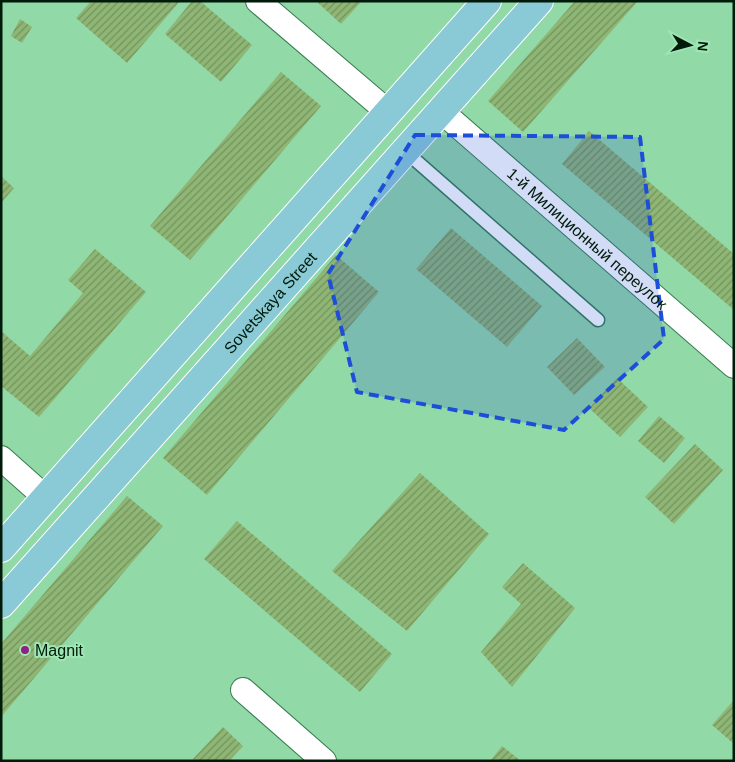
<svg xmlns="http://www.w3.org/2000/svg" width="735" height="762" viewBox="0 0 735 762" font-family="Arial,sans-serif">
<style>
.building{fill:url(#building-hatch)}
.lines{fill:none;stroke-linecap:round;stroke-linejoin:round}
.service-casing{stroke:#367c4f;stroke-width:15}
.minor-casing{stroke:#367c4f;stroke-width:26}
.primary-casing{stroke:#fff;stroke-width:30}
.service{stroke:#fff;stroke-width:12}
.minor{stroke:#fff;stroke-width:24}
.primary{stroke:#8acad6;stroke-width:28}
.marked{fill:#1d4ed8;fill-opacity:0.2;stroke:#1d4ed8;stroke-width:4;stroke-dasharray:10 6;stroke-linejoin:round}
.poi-dot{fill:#902183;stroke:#9ee6b4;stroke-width:2}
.labels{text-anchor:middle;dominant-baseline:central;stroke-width:4;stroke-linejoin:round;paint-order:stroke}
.street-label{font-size:16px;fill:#001b0a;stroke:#9ee6b4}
.poi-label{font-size:16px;fill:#001b0a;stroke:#9ee6b4;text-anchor:start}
</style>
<defs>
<pattern id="building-hatch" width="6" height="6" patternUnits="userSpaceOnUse" patternTransform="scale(1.25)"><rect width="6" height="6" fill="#8fb675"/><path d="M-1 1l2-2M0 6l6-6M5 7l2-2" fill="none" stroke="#72935e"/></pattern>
</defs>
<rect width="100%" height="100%" fill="#91d9a7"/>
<g class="building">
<polygon points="91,1 180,1 127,63 76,18"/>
<polygon points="192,1 200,1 252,45 221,82 165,34"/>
<polygon points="316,1 362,1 341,24"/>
<polygon points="575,1 638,1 523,132 488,101"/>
<polygon points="20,19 32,27 22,43 11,36"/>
<polygon points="281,72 321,106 190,260 150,226"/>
<polygon points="589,131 734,254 734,310 562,164"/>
<polygon points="1,176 14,188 1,203"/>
<polygon points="451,228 542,306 507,347 416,269"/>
<polygon points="95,249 146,292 39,417 1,386 1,331 30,356 83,293 68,280"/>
<polygon points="336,255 379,292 207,495 163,458"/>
<polygon points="577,338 605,367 574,395 547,367"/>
<polygon points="617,378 648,407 620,437 589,408"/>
<polygon points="659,416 685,438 664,463 638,441"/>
<polygon points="695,444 723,470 674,524 645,497"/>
<polygon points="420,473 489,534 407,631 332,571"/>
<polygon points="127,496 163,526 1,717 1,644"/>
<polygon points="237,521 392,654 360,692 204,559"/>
<polygon points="523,563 575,608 512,687 481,652 521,604 502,587"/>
<polygon points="733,701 734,702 734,744 712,725"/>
<polygon points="223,727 243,746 229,761 194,761 193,759"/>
<polygon points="502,746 521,761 490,761"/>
</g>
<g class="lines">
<defs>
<polyline id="service" points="405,151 598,320"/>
<g id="minor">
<polyline points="258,1 388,112"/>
<path id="s1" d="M441,111L734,366"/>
<polyline points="1,458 46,498"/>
<polyline points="243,690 324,761"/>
</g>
<g id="primary">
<polyline points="1,548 487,1"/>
<path id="s2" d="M1,604L539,1"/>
</g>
</defs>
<use href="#service" class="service-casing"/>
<use href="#minor" class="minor-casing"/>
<use href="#primary" class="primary-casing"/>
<use href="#service" class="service"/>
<use href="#minor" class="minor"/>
<use href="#primary" class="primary"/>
</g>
<path class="marked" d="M415,135L640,137L664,339L564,430L357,392L328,274Z"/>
<circle class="poi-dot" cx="25" cy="650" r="5"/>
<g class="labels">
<g class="street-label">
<text stroke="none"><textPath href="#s1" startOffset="194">1-й Милиционный переулок</textPath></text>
<text stroke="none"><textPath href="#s2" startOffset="404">Sovetskaya Street</textPath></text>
</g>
<g class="poi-label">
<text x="35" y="650">Magnit</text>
</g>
</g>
<rect width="735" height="762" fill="none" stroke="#001b0a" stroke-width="5"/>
<g transform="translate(690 45) rotate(96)" stroke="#9ee6b4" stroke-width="4" paint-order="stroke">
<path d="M0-4L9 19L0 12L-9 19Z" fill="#001b0a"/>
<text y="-8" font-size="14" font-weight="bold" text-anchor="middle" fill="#001b0a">N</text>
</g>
</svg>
